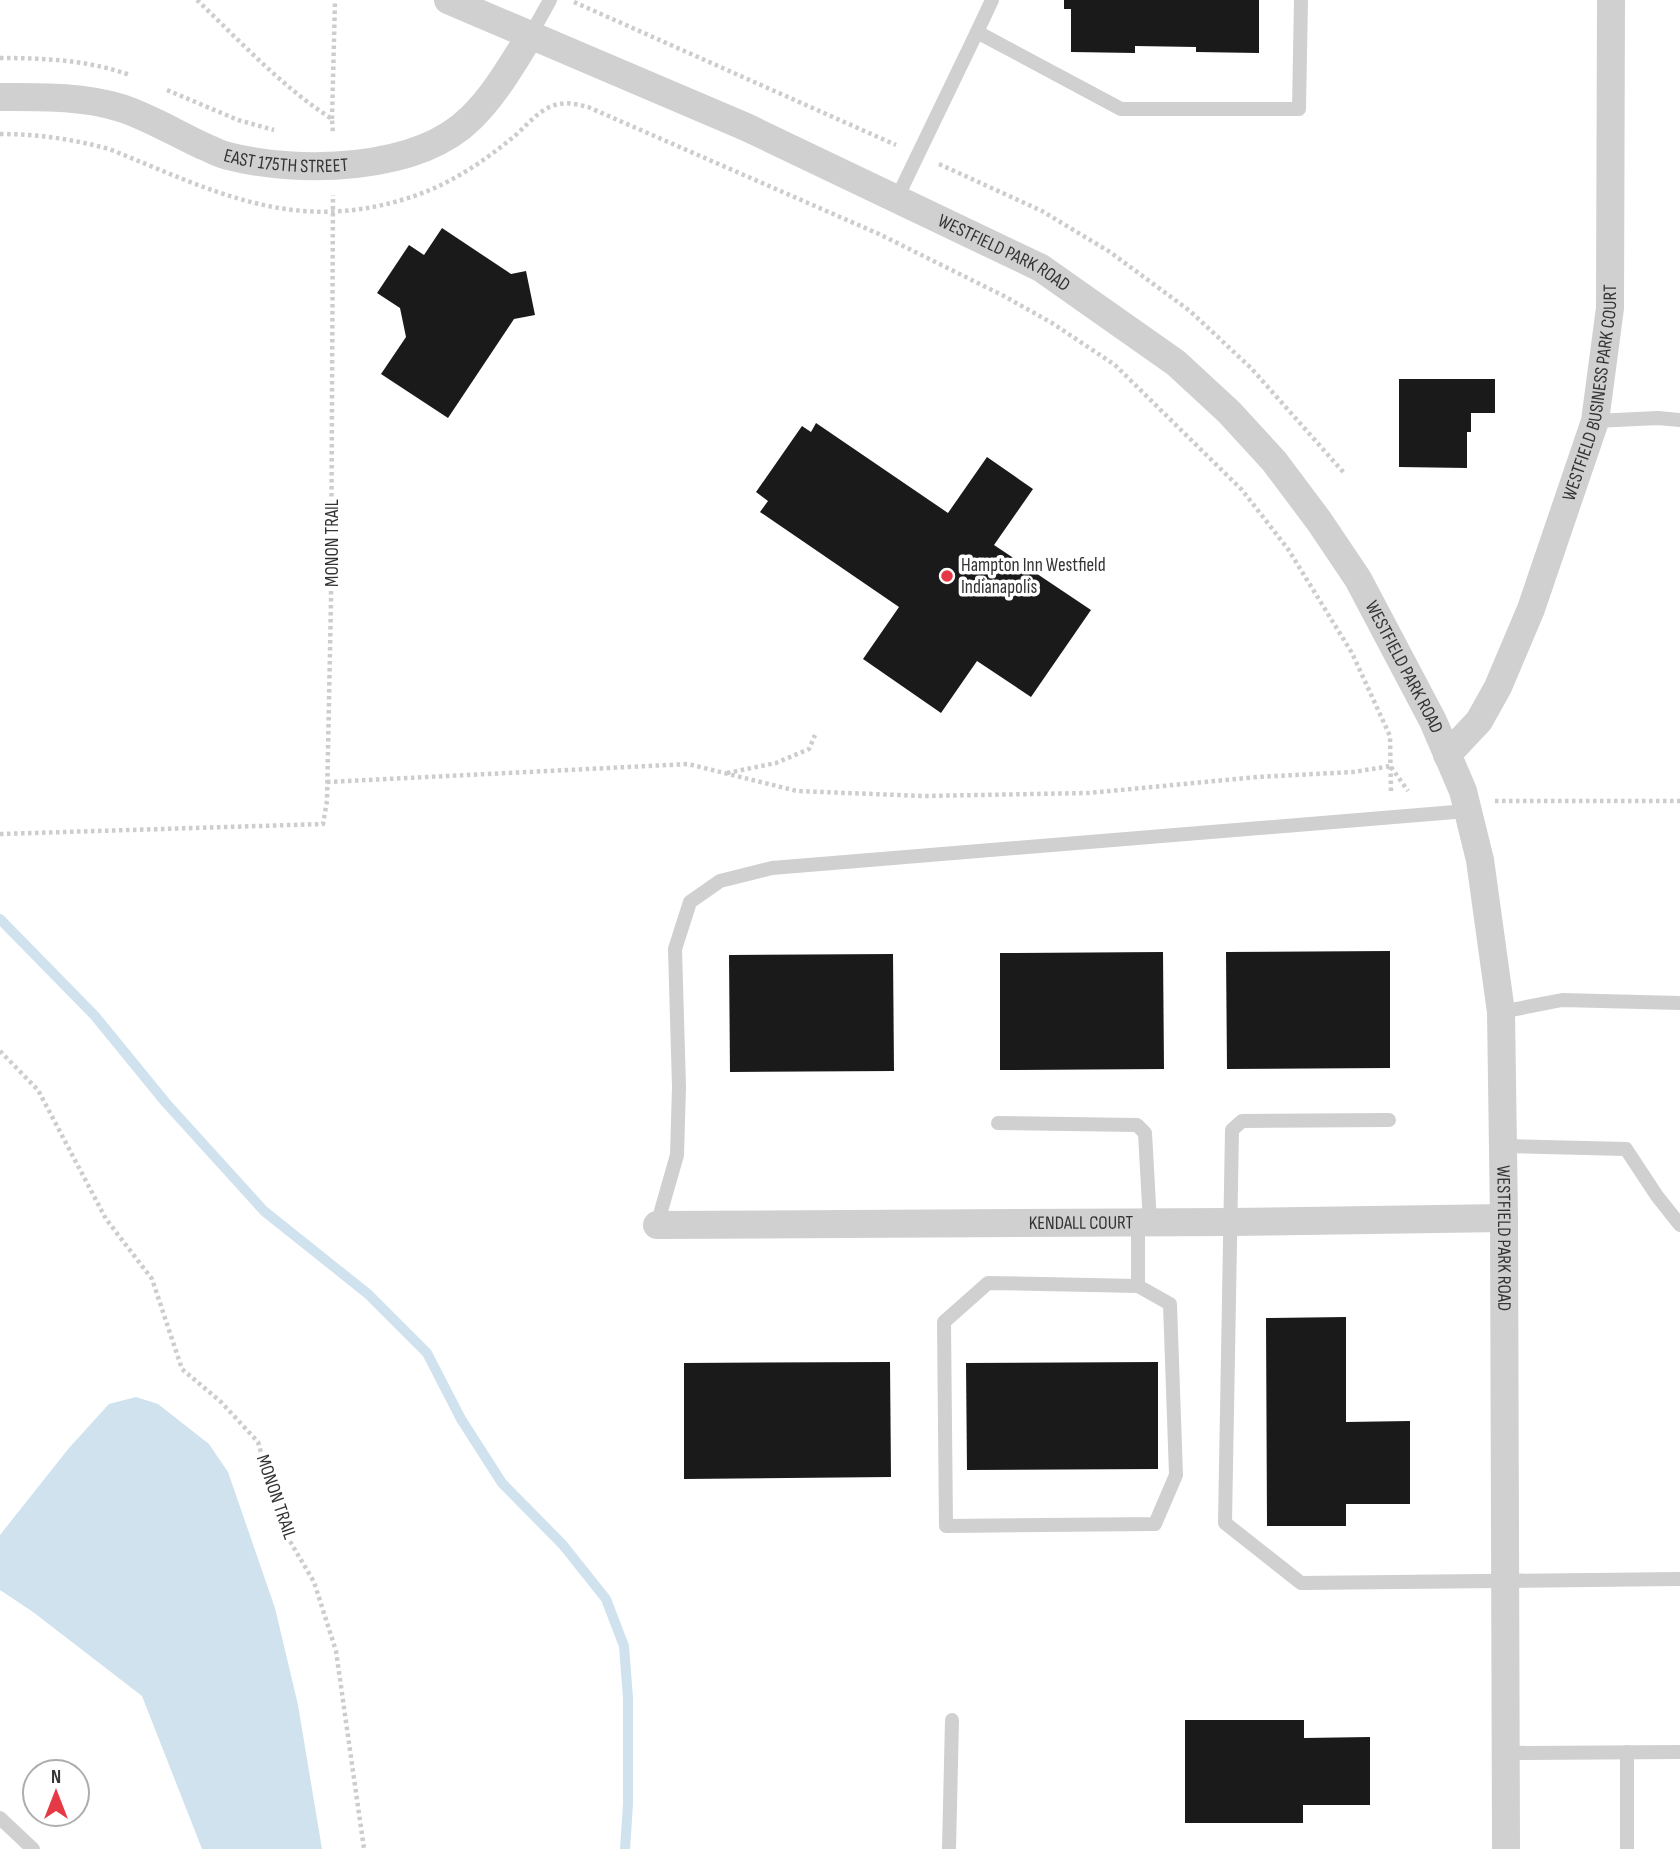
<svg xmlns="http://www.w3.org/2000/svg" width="1680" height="1849" viewBox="0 0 1680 1849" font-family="'Sofia Sans Condensed',sans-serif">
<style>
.water{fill:#cfe2ee}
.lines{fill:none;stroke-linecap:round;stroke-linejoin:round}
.stream{stroke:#cfe2ee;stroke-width:10}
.building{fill:#1a1a1a}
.path{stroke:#cdcdcd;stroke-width:4.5;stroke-dasharray:3.5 3.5;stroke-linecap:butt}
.lane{stroke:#d0d0d0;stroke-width:14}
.street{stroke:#d0d0d0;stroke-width:28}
.poi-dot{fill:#e63946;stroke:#fff;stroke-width:2.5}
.labels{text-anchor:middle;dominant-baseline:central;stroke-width:7;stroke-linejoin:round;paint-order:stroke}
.street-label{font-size:19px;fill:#333;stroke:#fff}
.poi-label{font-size:19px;fill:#333;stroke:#fff;text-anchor:start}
</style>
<rect width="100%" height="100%" fill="#fff"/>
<polygon class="water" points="136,1397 158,1404 209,1444 228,1472 275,1608 298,1705 322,1849 202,1849 142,1696 33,1612 0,1590 0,1535 69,1448 109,1404"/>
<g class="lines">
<polyline class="stream" points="0,919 95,1016 166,1103 264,1211 368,1294 427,1353 461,1419 502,1483 563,1545 606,1599 624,1646 628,1698 628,1804 625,1849"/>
</g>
<g class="building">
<polygon points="1064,0 1259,0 1259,53 1196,52 1196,47 1135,46 1135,53 1071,52 1071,9 1064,9"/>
<polygon points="442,228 511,274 526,271 535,315 514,319 448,418 381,374 406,337 400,308 377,293 409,245 424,255"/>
<polygon points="1399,379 1495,379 1495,413 1471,413 1471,432 1467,432 1467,468 1399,467"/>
<polygon points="816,423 948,513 987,457 1033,489 994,545 1091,610 1031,697 977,661 941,713 863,659 899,607 760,512 768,501 756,492 802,426 811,432"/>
<polygon points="1390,951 1390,1068 1227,1069 1226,952"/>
<polygon points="1163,952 1164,1069 1000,1070 1000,953"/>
<polygon points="893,954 894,1071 730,1072 729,955"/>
<polygon points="1346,1317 1346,1422 1410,1421 1410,1504 1346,1504 1346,1526 1267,1526 1266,1318"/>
<polygon points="890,1362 891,1477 684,1479 684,1363"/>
<polygon points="1158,1362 1158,1469 967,1470 966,1363"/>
<polygon points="1185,1720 1304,1720 1304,1738 1370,1737 1370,1805 1303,1805 1303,1823 1185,1823"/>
</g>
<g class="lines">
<g class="path">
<path d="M197,0C240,41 282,87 332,119L333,134"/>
<polyline points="574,2 896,145"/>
<path d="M0,58C44,58 88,60 130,75"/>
<polyline points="167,90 238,120 274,130"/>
<polyline points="332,119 335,0"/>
<path d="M0,134C38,134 72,139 109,149C212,190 291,234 405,199C445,187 479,165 511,139C524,129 536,112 552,106C564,101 577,104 588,107L879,234L1004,296L1052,323L1115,365L1242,490L1288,549L1352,653L1390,736L1391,793"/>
<polyline points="939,164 1042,211 1110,252 1190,311 1251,368 1345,474"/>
<polyline points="1391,767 1408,791"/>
<polyline points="727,773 776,763 809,749 815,735"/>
<polyline points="327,782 688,764 797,791 923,796 1089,793 1257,777 1353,772 1391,766"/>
<polyline points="1495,801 1680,801"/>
<polyline points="0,834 323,824 327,801 331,601 333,195"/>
<polyline points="0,1051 38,1090 106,1219 152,1279 182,1369 221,1402 258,1442 284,1531 314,1582 336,1651 364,1849"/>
</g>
<g class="lane">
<polyline points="992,0 977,32 1121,109 1299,109 1301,0"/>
<polyline points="530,36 550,0"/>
<polyline points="897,198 977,32"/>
<polyline points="1595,421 1658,418 1680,420"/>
<polyline points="1501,1012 1562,1000 1680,1003"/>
<polyline points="1389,1120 1242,1121 1232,1130 1225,1523 1301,1583 1680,1579"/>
<polyline points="998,1123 1137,1125 1145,1133 1150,1223"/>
<polyline points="1502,1146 1626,1149 1657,1196 1680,1225"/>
<polyline points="1138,1223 1138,1286 988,1283 944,1322 946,1526 1155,1524 1176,1475 1170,1304 1138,1286"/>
<polyline points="657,1225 677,1155 679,1087 675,949 690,902 720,881 772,868 1467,811"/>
<polyline points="1627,1752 1627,1849"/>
<polyline points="1504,1753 1680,1752"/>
<polyline points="0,1818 33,1849"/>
<polyline points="949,1849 952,1720"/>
</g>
<g class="street">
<path id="s1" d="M448,0L746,127L1041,268L1176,363L1229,412L1274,461L1319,521L1358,579L1433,721L1463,791L1480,860L1501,1012L1504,1218L1506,1849"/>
<path id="s2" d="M0,97C41,97 82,96 121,108C149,117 177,134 203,146C211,149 219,154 228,156C298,174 417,172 471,118C495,95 512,64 530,36"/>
<path id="s3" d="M1447,755L1479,721L1498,687L1531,609L1595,421L1610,308L1611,0"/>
<path id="s4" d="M657,1225L1231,1222L1504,1218"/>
</g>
</g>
<circle class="poi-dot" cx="947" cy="576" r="7"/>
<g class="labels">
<g class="street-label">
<text stroke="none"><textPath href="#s2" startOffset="298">EAST 175TH STREET</textPath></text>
<text stroke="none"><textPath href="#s1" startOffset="611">WESTFIELD PARK ROAD</textPath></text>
<text stroke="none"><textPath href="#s3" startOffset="396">WESTFIELD BUSINESS PARK COURT</textPath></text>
<text transform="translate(332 543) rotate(-90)">MONON TRAIL</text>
<text stroke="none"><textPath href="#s1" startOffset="1199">WESTFIELD PARK ROAD</textPath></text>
<text stroke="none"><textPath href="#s4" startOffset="424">KENDALL COURT</textPath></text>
<text stroke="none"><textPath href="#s1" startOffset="1787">WESTFIELD PARK ROAD</textPath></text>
<text transform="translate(276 1497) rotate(71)">MONON TRAIL</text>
</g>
<g class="poi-label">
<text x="961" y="565">Hampton Inn Westfield<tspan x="961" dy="22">Indianapolis</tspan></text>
</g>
</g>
<g transform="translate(56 1793)"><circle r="33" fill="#ffffff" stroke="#adadad" stroke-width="2"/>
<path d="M0-5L12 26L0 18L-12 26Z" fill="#e63946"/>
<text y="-10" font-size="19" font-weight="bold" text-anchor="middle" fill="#333333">N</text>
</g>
</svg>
